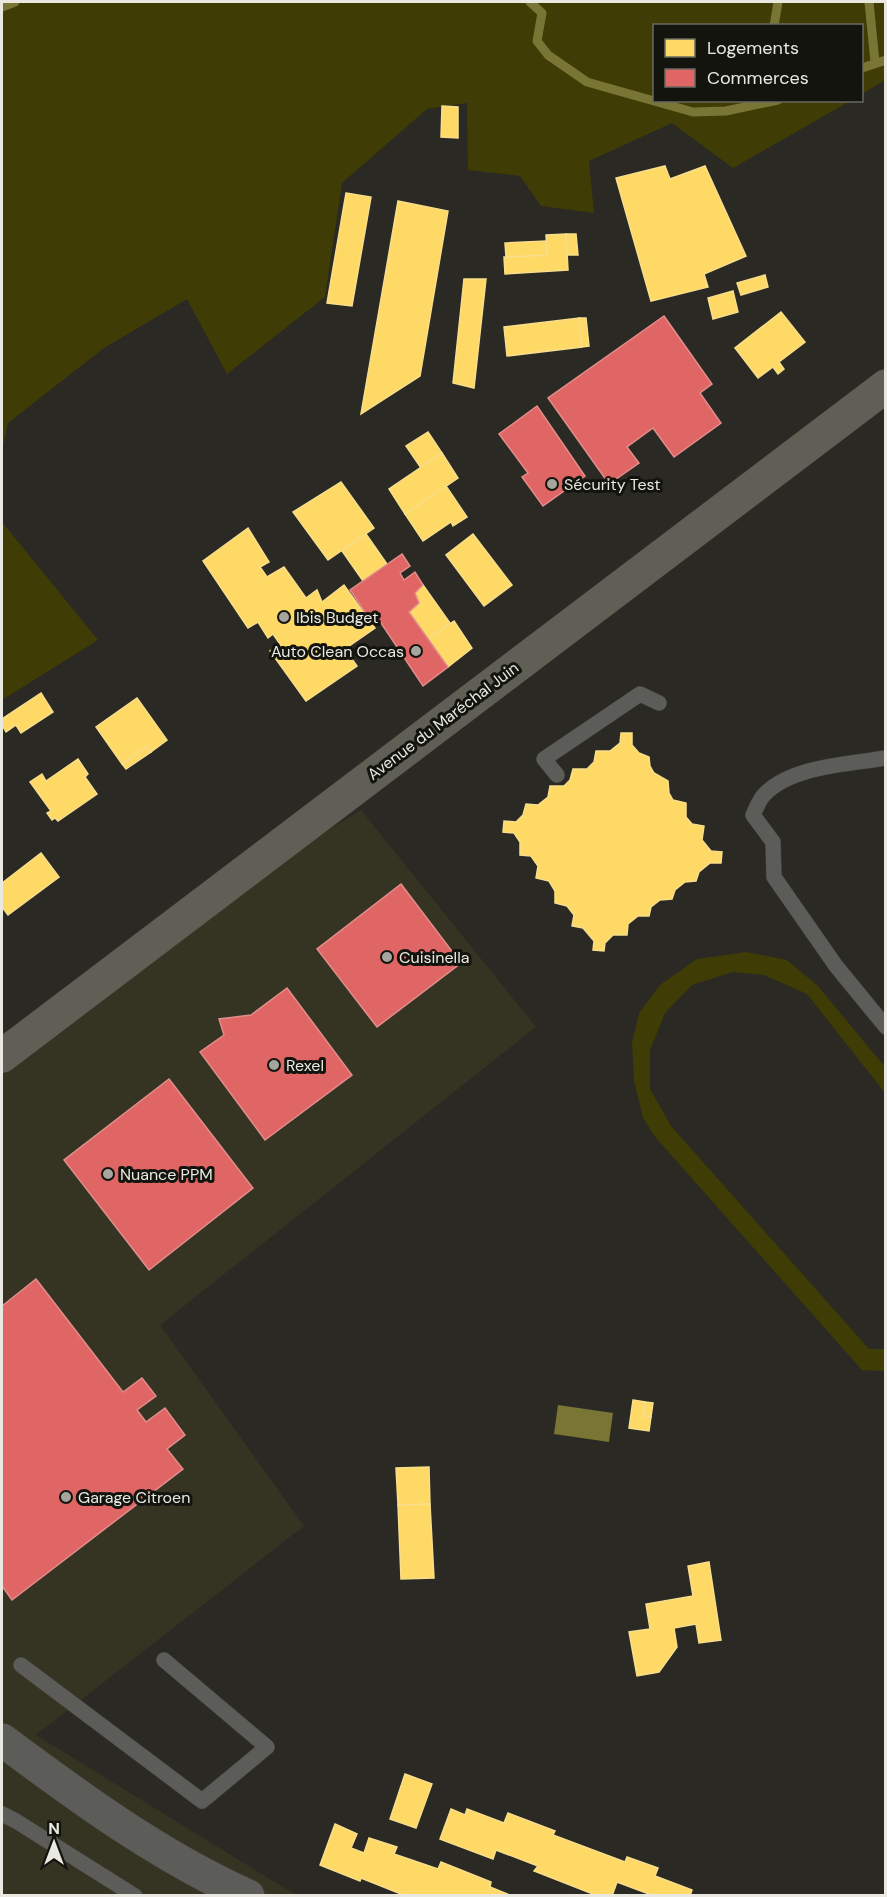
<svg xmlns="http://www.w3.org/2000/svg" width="887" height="1897" viewBox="0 0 887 1897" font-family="'DM Sans',sans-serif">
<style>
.built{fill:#353423}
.green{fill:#403c05}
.water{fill:#797535}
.homes{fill:#ffd966;stroke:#f8de8b;stroke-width:1.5}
.shops{fill:#e06666;stroke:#e38d8b;stroke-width:1.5}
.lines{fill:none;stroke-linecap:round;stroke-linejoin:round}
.stream{stroke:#797535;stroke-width:9}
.service-casing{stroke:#45453f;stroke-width:16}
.tertiary-casing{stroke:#45453f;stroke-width:34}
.secondary-casing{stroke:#45453f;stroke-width:34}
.service{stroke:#5c5c58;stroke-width:15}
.tertiary{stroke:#5c5c58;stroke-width:33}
.secondary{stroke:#605f56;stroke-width:33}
.poi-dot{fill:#a6a69e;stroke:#14140f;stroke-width:2}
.labels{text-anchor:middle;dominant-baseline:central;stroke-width:6;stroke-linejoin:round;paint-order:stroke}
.poi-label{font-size:16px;fill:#e9e9e1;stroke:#14140f;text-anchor:start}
.street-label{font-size:16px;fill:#e9e9e1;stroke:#14140f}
</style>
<rect width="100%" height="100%" fill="#2a2923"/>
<polygon class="built" points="361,810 536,1027 160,1325 304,1526 36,1735 296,1895 2,1896 2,1034"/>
<g class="green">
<polygon points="2,2 885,2 885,80 862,94 862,26 654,26 654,100 850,101 733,168 672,123 589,161 594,213 541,206 520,176 468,170 467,103 427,109 342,183 325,297 227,374 187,299 104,348 8,423 2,451"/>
<polygon points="2,522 98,640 2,700"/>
<polygon points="746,952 787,960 818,986 885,1067 885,1093 807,994 764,975 732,972 692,985 665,1013 650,1050 650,1089 671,1126 869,1349 885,1349 885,1371 862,1370 656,1138 643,1118 634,1080 632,1043 639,1013 660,985 697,959"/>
</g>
<polygon class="water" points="558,1405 613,1413 609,1442 554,1434"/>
<g class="homes">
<polygon points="442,106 458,107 458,138 441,137"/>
<polygon points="665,166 670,179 705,166 746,256 704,274 708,287 651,301 616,178"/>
<polygon points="346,193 371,197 352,306 327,303"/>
<polygon points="398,201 448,211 420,376 361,414"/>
<polygon points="566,234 568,270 505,274 504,257 547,255 546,235"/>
<polygon points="566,234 576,234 578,255 567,255"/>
<polygon points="546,241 547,255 506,257 505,243"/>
<polygon points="765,275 768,287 741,295 737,283"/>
<polygon points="464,279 486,279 474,388 453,383"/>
<polygon points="733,291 738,312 713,319 708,298"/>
<polygon points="781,312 805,342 779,362 784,369 778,374 773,367 758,378 735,348"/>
<polygon points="579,318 582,347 507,356 504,327"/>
<polygon points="579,318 586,318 589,346 582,347"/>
<polygon points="428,432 442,453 421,468 406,446"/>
<polygon points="442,453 458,478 405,514 389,489"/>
<polygon points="341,482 374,528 328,560 293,512"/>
<polygon points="446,486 467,517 453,526 451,522 423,541 405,514"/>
<polygon points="248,528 269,562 260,567 267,577 284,567 306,598 317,590 322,602 344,585 375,628 345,649 357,666 306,701 270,651 280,644 273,634 268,638 258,622 248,628 203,561"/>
<polygon points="366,534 387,564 363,581 342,551"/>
<polygon points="473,534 512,585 484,606 446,555"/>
<polygon points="423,585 450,623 428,639 409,612 419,603 415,593"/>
<polygon points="454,621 472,648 448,667 428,639"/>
<polygon points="41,693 53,712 21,733 16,725 6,732 2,725 2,719"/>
<polygon points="137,698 167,740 151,752 147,746 122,764 96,727"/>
<polygon points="621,733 632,733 632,745 639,753 649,757 650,766 654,773 668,781 669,793 673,800 686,803 686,817 692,824 704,826 702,840 711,851 722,852 721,863 710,863 699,872 696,881 685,882 675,890 672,899 660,900 651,907 649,916 638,916 628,924 627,935 613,935 605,943 604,951 593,950 594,941 583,928 572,926 574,915 567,906 555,903 555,891 549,881 536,878 538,866 531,856 520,855 520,842 514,833 503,832 504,821 516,822 523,815 526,804 538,805 548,797 550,786 564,786 570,780 573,769 587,769 594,762 596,751 610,751 620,743"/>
<polygon points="147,746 151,752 126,769 122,764"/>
<polygon points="78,759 88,774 85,777 97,794 58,821 55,818 52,820 47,813 51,811 30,782 42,774 46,781"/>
<polygon points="41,853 59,877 8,915 2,907 2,883"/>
<polygon points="633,1400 645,1402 644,1416 651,1417 649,1431 629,1428"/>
<polygon points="645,1402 653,1403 651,1417 644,1416"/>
<polygon points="429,1467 430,1504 398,1505 396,1468"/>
<polygon points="430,1504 434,1578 401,1579 398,1505"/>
<polygon points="709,1562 721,1640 699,1643 696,1624 674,1628 677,1647 659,1672 637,1676 629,1632 650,1629 646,1604 693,1596 688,1566"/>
<polygon points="405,1774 432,1784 416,1828 390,1819"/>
<polygon points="451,1809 465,1815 467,1809 504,1823 508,1813 555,1831 553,1835 625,1862 627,1857 658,1868 655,1876 692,1890 690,1896 648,1896 649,1894 617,1882 612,1896 598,1896 534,1871 538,1866 496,1850 493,1859 440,1839"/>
<polygon points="335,1824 357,1834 351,1848 364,1853 369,1838 397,1847 394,1854 438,1869 441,1862 491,1882 490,1887 512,1896 406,1896 361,1878 360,1881 320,1865"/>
</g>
<g class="shops">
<polygon points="664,316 712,384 700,393 721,423 674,457 653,428 627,447 639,463 609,484 548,398"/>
<polygon points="537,406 585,476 543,506 522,477 528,473 499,434"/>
<polygon points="402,554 410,566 400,573 404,580 415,572 423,585 415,593 419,603 409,612 448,667 423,686 379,620 371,621 350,590"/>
<polygon points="401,884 461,963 377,1027 317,949"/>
<polygon points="287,988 352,1075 265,1140 200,1052 224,1035 219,1019 251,1015"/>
<polygon points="169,1079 253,1188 149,1270 64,1160"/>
<polygon points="36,1279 123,1392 142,1378 156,1396 137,1410 146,1422 165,1408 185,1435 167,1449 183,1469 12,1600 2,1586 2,1306"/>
</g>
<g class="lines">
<g class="stream">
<polyline points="530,2 542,13 537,41 548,55 587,82 693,112 726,111 778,100"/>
<polyline points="869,2 875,62"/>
<polyline points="2,7 15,2"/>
<polyline points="774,26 778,2"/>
<polyline points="862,68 886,60"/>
</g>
<defs>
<g id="service">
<path d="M886,758C850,764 790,766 764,795C759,800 756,809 753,815L773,842L774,877L836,966L886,1027"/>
<polyline points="557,775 544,759 640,694 659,703"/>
<polyline points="21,1665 202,1801 267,1747 164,1660"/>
<polyline points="2,1814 16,1821 135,1896"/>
</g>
<path id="tertiary" d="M2,1740C80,1798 159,1856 248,1896"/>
<polyline id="secondary" points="2,1056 886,386"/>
</defs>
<use href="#service" class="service-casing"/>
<use href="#tertiary" class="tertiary-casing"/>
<use href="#secondary" class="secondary-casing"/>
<use href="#service" class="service"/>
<use href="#tertiary" class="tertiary"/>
<use href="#secondary" class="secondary"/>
</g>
<g class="poi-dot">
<circle cx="552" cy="484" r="6"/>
<circle cx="284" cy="617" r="6"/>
<circle cx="416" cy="651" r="6"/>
<circle cx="387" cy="957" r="6"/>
<circle cx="274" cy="1065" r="6"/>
<circle cx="108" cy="1174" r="6"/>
<circle cx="66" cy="1497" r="6"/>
</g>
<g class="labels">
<g class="poi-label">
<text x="564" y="484">Sécurity Test</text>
<text x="296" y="617">Ibis Budget</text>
<text x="404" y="651" text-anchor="end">Auto Clean Occas</text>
<text x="399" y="957">Cuisinella</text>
<text x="286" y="1065">Rexel</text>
<text x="120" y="1174">Nuance PPM</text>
<text x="78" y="1497">Garage Citroen</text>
</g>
<g class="street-label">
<text transform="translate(443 721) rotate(-37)">Avenue du Maréchal Juin</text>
</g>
</g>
<rect width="887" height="1897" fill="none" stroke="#e9e9e1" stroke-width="6"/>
<rect x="653" y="24" width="210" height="78" fill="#14140f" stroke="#696963" stroke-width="1.5"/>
<rect x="665" y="39" width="30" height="18" fill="#ffd966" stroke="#696963" stroke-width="1.5"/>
<text x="707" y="54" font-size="18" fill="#e9e9e1">Logements</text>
<rect x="665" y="69" width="30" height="18" fill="#e06666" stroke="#696963" stroke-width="1.5"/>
<text x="707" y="84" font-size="18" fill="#e9e9e1">Commerces</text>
<g transform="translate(54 1843)" stroke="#14140f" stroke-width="4.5" paint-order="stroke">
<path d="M0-4.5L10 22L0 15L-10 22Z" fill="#e9e9e1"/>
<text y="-9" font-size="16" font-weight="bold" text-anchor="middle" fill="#e9e9e1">N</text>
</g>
</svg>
